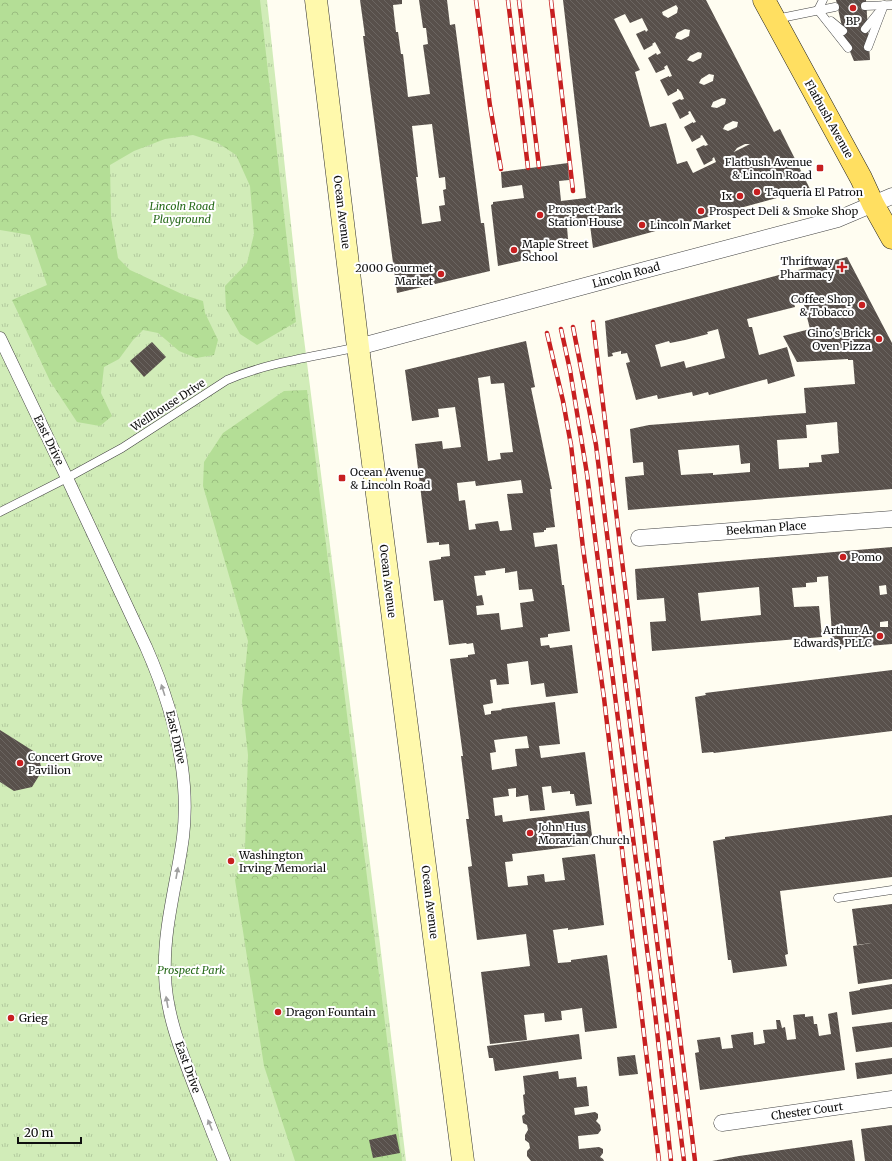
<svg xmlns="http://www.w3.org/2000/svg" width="892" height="1161" viewBox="0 0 892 1161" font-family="Merriweather,serif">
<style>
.grass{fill:url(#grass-tufts)}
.forest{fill:url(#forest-crowns)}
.building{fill:url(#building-back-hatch);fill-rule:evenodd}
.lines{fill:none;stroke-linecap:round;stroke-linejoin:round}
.service-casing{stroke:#424242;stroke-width:9}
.pedestrian-casing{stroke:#424242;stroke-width:13}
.minor-casing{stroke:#424242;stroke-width:17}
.secondary-casing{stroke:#313131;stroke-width:23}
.primary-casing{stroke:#202020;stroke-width:23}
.service{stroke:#fff;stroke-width:8}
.pedestrian{stroke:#fff;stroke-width:12}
.minor{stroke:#fff;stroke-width:16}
.secondary{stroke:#fff9ac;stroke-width:22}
.primary{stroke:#ffdf61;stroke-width:22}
.rail-casing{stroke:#c71f20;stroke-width:4.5}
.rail{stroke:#fff;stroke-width:3;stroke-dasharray:9;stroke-linecap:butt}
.oneway{fill:#9f9f9f}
.poi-dot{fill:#c71f20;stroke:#fff;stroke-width:1.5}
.labels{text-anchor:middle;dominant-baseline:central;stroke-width:4;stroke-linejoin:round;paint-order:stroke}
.poi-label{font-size:11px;fill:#0f0f0f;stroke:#fff;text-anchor:start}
.street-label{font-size:11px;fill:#0f0f0f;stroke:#fff}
.park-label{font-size:11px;font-style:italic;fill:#286b1b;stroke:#fff}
</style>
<defs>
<pattern id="grass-tufts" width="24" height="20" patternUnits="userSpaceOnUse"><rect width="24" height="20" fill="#d1ecb8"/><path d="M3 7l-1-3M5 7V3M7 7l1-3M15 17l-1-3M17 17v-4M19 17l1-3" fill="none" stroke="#b2c99d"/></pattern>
<pattern id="forest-crowns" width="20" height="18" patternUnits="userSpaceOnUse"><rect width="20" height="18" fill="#b4de96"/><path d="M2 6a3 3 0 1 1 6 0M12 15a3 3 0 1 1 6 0" fill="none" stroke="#9abd80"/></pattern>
<pattern id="building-back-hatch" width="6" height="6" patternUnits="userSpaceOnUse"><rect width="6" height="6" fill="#58504b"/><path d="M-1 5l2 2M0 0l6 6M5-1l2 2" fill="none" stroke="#6b6561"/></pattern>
</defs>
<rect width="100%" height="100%" fill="#fffdf1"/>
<polygon class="grass" points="0,0 267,0 299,299 378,927 406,1161 0,1161"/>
<g class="forest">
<polygon points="0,0 260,0 296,322 257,345 240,334 226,309 225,286 247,263 254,234 250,186 236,155 218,143 193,135 165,139 134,151 110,165 111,217 118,258 130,270 184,295 203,301 205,313 218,340 214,355 196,358 179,351 158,333 143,330 133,340 119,359 104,367 101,393 112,416 100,426 77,422 50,381 12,300 47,285 30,235 0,230"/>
<polygon points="307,390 402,1161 295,1161 264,1066 235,880 245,849 248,755 242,701 248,641 203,486 204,462 223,433 284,391"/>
</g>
<g class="building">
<path d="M360,0H402V4L393,5L396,32H398L401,54H403L408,97L430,94L423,45L428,44L426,28H423L419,0H447L450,25L455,24L481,223H484L490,271L397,293L363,36H365ZM432,124L439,178L445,177L446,189L443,190L445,205L439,206L441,221L422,224L416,177H418L412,126Z"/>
<path d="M563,0H706L774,132L780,129L810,189L593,248L590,225L567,227L568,239L529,243L531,255L525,260L498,266L491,205L493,204V202L524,198L522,185L502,188L501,172L568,163L569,180L559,181L561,201L586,198ZM676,5L678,8L677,13L668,18L663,15L662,12ZM625,14L630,23L642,18L648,30L646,32L645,30L636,34L644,50L653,45L652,44L655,42L661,53L657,55L656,53L648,58L656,73L665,69L664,67L667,65L672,76L669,77V76L660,80L668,96L677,91V89H678L681,92L684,99L681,100L680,99L672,103L680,119L689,114L688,112L690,111L696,122L693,123V122L684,127L692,142L701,137L700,136L702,135L708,145L705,146L704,145L696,149L704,165L713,160L712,159L714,157L716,162L693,173L687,161L677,164L666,123L650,127L635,72L640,70L614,19ZM685,29L690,30L689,36L681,40L675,38L677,33ZM698,52L702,53L701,58L693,62L687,60L690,56ZM709,74L714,75L713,81L704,85L699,83L701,79ZM722,98L726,99L725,104L717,108L711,107L713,102ZM733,121L738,122L737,127L728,131L723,129L725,125ZM745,144H750L734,152L737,148Z"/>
<polygon points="836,0 866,0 870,60 854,61 845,40"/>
<path d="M847,257L892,343V489L628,510L625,477L644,475L643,462L633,463L630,429L649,425L806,413L804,388L855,384L853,360H848V359L797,362L783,336L810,329L802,297L793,300L795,307L747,319L749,327H752L759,355L787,347L795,376L768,384L767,379L709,395L708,392L693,396L692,392L658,399L657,395L636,400L626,363L630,362L627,353L621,354V351L612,353L613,356L608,357L605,321ZM718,329L725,358L686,368L684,361L661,367L655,345L669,341L670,343L685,340L708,334L707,332ZM837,422L839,453L821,455L822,462L809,463V467L779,469L777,440L807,438L806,425ZM739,445L741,464L750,463V472L713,475V473L681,475L678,450Z"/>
<path d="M526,341L535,387L531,388L552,489H550L555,527L546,528V530H544V532L533,533L535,547L557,544L562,585H564L570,631L548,634V637L540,638L541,646L549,645L550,648L572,645L578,693L546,697L544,683L531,685L528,661L507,664L509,684L497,685L496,679L490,680L493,703L483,705L485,715L491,714V711L502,710L501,709L555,702L560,744L539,746L541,758L585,752L592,804L576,806L574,794H570V791L552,793L551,786L542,787L545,810L530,811L528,795L516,797V788L508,789L509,796L493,798L495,816L502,815L503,822L589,811L593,844L512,854L513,861L505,862L508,887L528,885L527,876L544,874L545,882L565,880L562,858L595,854L604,925L568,930V928L553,930L558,963L571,962V960L607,955L617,1028L585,1032L582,1008L561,1011L562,1020L545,1022L544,1013L524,1015L527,1040L490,1044L481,972L530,966L526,934L477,940L468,867L472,866L466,819H469L461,756H463L450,659L468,657V655L475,654L473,643L467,644L466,643L449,645L443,600L434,601L429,561L441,559V557L450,556L449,544L439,545V542L427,543L415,444L442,441L443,449L461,447L455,407L438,409L439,417L412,421L405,370ZM490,376L491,384L504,383L513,452L500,453L501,459L488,461L478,378ZM521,480L523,493L507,494L512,530L500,531L498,521L475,524L476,529L469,530L465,500L459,501L457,483L475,481L476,486ZM505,568V573L517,571L519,590L532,589L534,601L520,603L523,627L501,630L499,613L477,615L476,606L484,605L482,595L477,596L474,576L486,575L485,571ZM527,736L529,748L515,749L517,766L492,770L490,753L496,752L494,740Z"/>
<polygon points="152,342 166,357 144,377 130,361"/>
<path d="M892,547V644L833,649L828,576L817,577V582L806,583V587L792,588L794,607L819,606L822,637L652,651L650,622L666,621L664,598L637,600L635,569ZM886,585L887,594L880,595L879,586ZM759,587L761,615L701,621L698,593ZM888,621V627H880V622Z"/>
<polygon points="892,670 892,731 714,753 713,752 702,753 695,697 706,695 705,693"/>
<polygon points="0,730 38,754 42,771 32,787 14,791 0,782"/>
<polygon points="892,815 892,877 780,891 788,954 785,955 787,966 733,973 731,960 728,960 713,841 725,839 725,837"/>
<polygon points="892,904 892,979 858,984 853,946 871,943 857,945 852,909"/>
<polygon points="892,984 892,1009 852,1015 849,992 860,990 860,989"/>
<polygon points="837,1012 845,1070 700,1090 695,1053 699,1052 697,1040 720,1037 722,1049 733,1048 731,1035 753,1032 754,1045 765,1043 763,1030 777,1029 776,1020 780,1020 782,1028 785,1027 787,1040 796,1039 793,1015 805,1014 805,1017 813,1016 814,1024 817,1024 819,1036 831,1034 828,1014"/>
<polygon points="892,1022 892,1047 856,1052 852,1027"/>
<polygon points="579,1034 582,1059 495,1071 493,1058 489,1058 487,1046"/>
<polygon points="635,1055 638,1074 619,1076 617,1057"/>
<polygon points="892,1058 892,1074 857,1079 855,1063"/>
<polygon points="558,1071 559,1079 576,1077 577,1087 587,1086 589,1106 574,1108 575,1115 595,1112 598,1114 598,1118 596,1121 600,1125 601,1130 598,1134 578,1136 579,1149 599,1147 603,1149 603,1153 600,1157 603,1159 604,1161 531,1161 527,1156 527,1151 530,1148 529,1143 525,1140 525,1135 528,1130 527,1125 523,1123 522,1116 525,1114 523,1095 525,1094 523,1076"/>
<polygon points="892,1125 892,1161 865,1161 861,1129"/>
<polygon points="396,1134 400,1153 373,1158 369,1140"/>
<polygon points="852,1140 855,1161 712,1161 739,1156"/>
</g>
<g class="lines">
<defs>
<g id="service">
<polyline points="865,6 892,5"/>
<polyline points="818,10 848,48"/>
<polyline points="818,10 823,0"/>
<polyline points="776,19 835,7"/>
<polyline points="831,21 843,31"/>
<polyline points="865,29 878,13"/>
<polyline points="868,47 884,5"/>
<path d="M0,512L67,478L122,448L227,380C269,362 314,357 358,347"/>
<polyline points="838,898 892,890"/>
</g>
<path id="pedestrian" d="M0,338L67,478L146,647C172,706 191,771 183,837C177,883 163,928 165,975C166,1014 181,1051 195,1088C205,1112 214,1137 224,1161"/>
<g id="minor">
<polyline points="358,347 622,276 838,219 892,196"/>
<polyline points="639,538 892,519"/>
<polyline points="722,1123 892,1099"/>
</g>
<polyline id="secondary" points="316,0 358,347 463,1161"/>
<polyline id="primary" points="764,0 861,178 873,204 892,238"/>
</defs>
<use href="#service" class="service-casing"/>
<use href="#pedestrian" class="pedestrian-casing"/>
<use href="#minor" class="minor-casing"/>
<use href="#secondary" class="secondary-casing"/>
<use href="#primary" class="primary-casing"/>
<use href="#service" class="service"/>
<use href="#pedestrian" class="pedestrian"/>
<use href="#minor" class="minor"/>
<use href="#secondary" class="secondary"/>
<use href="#primary" class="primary"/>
<defs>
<g id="rail">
<polyline points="476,0 490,106 501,169"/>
<polyline points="508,0 528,168"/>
<polyline points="519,0 539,167"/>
<polyline points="551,0 573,191"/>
<polyline points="593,322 695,1161"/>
<polyline points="573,327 596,445 684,1161"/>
<polyline points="561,329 570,370 587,474 655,1012 671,1161"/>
<polyline points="547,333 563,401 571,445 583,548 604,698 659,1161"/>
</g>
</defs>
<use href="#rail" class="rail-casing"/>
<use href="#rail" class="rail"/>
</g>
<defs><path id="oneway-solid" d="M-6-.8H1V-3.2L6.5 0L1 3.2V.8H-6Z"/></defs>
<g class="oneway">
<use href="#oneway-solid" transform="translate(163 690) rotate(-108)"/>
<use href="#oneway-solid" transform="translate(177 873) rotate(-80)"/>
<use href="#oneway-solid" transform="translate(167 1002) rotate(-100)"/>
<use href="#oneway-solid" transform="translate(210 1125) rotate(-112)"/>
</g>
<g class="poi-dot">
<circle cx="853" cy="8" r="4"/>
<rect x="816" y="164" width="8" height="8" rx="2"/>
<circle cx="757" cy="192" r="4"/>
<circle cx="740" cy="196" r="4"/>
<circle cx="701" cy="211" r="4"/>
<circle cx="540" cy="215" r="4"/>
<circle cx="642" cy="225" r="4"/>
<circle cx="514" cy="250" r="4"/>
<path d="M840 261h4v4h4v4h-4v4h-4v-4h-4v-4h4z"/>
<circle cx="441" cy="274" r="4"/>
<circle cx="862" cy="305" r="4"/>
<circle cx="879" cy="339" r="4"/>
<rect x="338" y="474" width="8" height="8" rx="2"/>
<circle cx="843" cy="557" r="4"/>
<circle cx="880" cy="636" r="4"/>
<circle cx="20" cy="763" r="4"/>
<circle cx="530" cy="833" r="4"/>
<circle cx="231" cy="861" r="4"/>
<circle cx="278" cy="1012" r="4"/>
<circle cx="11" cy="1018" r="4"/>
</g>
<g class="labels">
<g class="poi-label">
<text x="853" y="21" text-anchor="middle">BP</text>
<text x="812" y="162" text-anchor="end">Flatbush Avenue<tspan x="812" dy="13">&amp; Lincoln Road</tspan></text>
<text x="765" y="192">Taqueria El Patron</text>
<text x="732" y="196" text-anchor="end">Ix</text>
<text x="548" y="209">Prospect Park<tspan x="548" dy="13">Station House</tspan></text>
<text x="709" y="211">Prospect Deli &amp; Smoke Shop</text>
<text x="650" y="225">Lincoln Market</text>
<text x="522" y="244">Maple Street<tspan x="522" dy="13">School</tspan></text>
<text x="834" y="261" text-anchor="end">Thriftway<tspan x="834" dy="13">Pharmacy</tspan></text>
<text x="433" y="268" text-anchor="end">2000 Gourmet<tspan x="433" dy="13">Market</tspan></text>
<text x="854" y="299" text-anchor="end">Coffee Shop<tspan x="854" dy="13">&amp; Tobacco</tspan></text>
<text x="871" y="333" text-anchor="end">Gino's Brick<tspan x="871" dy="13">Oven Pizza</tspan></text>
<text x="350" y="472">Ocean Avenue<tspan x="350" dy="13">&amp; Lincoln Road</tspan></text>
<text x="851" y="557">Pomo</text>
<text x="872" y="630" text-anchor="end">Arthur A.<tspan x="872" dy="13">Edwards, PLLC</tspan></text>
<text x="28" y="757">Concert Grove<tspan x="28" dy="13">Pavilion</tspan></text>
<text x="538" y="827">John Hus<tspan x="538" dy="13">Moravian Church</tspan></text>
<text x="239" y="855">Washington<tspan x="239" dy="13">Irving Memorial</tspan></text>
<text x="286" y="1012">Dragon Fountain</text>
<text x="19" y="1018">Grieg</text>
</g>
<g class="street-label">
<text transform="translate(829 119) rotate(61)">Flatbush Avenue</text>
<text transform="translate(342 212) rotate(83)">Ocean Avenue</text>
<text transform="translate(626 275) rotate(-15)">Lincoln Road</text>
<text transform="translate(168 405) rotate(-33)">Wellhouse Drive</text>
<text transform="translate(49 440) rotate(64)">East Drive</text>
<text transform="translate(766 528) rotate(-4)">Beekman Place</text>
<text transform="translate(388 581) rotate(83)">Ocean Avenue</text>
<text transform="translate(176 737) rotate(77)">East Drive</text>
<text transform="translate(430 902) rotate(83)">Ocean Avenue</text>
<text transform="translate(188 1067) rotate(70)">East Drive</text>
<text transform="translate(807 1111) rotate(-8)">Chester Court</text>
</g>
<g class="park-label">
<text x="182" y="206">Lincoln Road<tspan x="182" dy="13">Playground</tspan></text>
<text x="191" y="970">Prospect Park</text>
</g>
</g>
<path d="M18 1137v6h63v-6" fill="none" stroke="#0f0f0f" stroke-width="2"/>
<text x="24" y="1137" font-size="12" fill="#0f0f0f" stroke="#ffffff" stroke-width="3" paint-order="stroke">20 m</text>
</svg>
